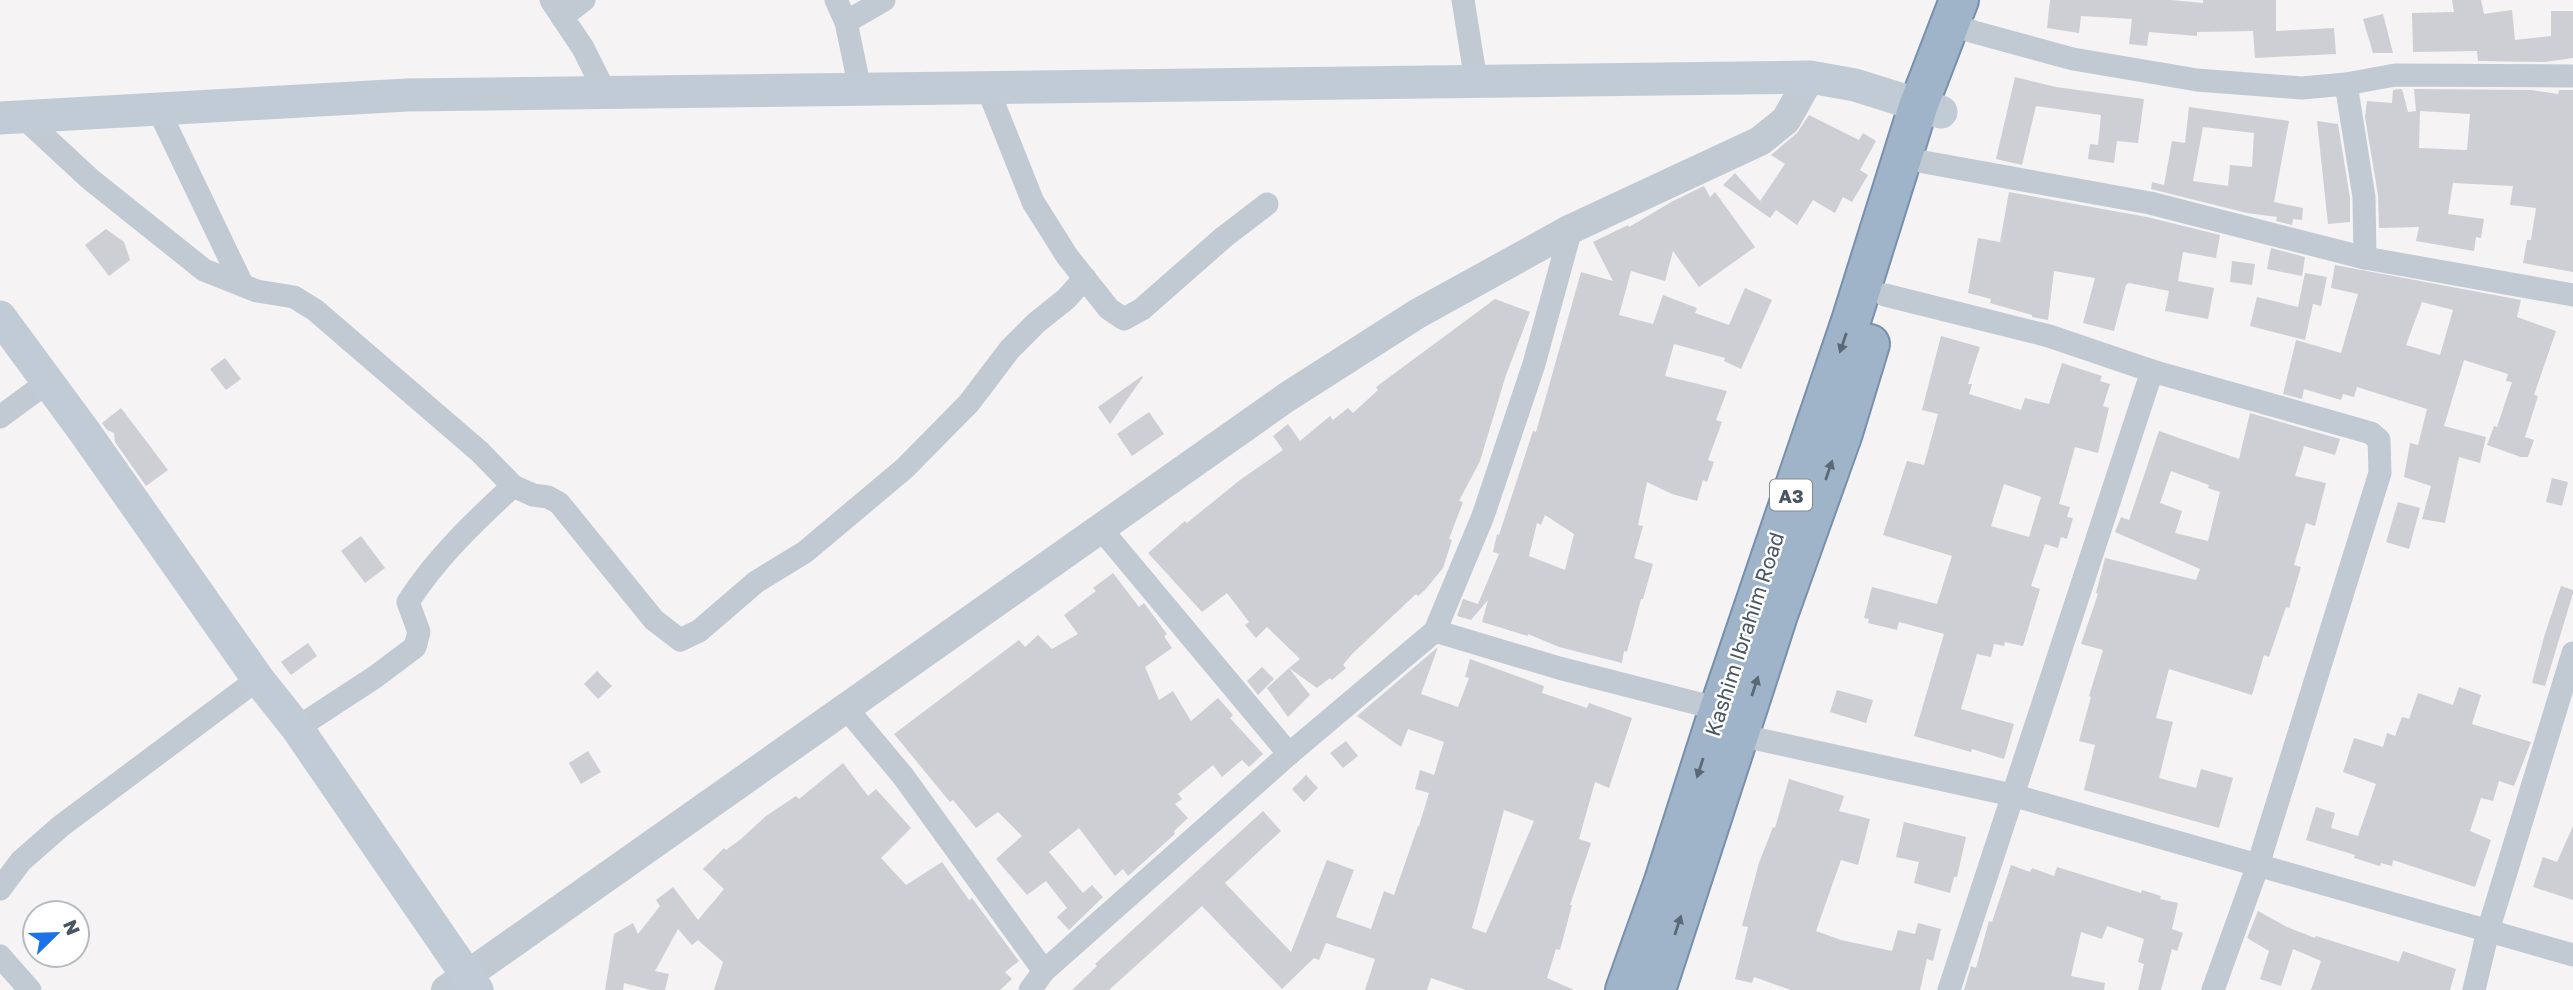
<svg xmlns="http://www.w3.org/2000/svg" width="2573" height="990" viewBox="0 0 2573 990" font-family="'Golos Text',sans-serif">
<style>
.building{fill:#cdcfd5;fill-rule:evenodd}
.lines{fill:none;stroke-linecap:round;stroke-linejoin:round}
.trunk-casing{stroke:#7690ad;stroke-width:42}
.minor{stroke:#c1cad2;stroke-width:23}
.tertiary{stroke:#c1cad2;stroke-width:30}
.secondary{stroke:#c1cbd6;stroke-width:33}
.trunk{stroke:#9fb4c9;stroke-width:38}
.oneway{fill:#5b6976}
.labels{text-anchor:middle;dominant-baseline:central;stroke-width:5;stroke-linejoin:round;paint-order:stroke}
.shield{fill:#fff;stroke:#808990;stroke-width:2}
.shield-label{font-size:19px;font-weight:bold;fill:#4a5661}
.street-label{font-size:21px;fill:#4a5661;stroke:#fff}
</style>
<rect width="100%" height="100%" fill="#f5f3f3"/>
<g class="building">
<polygon points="2050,0 2171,0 2203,3 2203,0 2276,0 2276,31 2334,28 2336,54 2255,58 2253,31 2197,32 2197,36 2149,32 2147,46 2129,44 2132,19 2081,16 2079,33 2047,28"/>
<polygon points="2452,0 2481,0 2484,14 2512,10 2515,40 2551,36 2551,11 2573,11 2573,58 2545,62 2478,61 2477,51 2413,52 2412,13 2454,12"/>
<polygon points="2383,14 2393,53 2373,53 2363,19"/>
<polygon points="2015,77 2056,87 2144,99 2138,143 2117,141 2114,163 2088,159 2090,144 2098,145 2101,115 2036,106 2022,165 1996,159"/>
<path d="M2402,89L2408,112L2416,111L2414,89L2531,90L2558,94L2559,90H2573V272L2523,263L2527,240H2531L2536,208L2510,205L2513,186L2453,183L2448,214L2484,219L2481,238L2476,237L2474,251L2416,241L2419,227L2379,228L2378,195L2365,117L2367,101L2392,103L2393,90ZM2420,111L2470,114L2467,150L2419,148Z"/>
<path d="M2189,107L2289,121L2274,202L2303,208L2302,220L2293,219L2292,225L2276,221L2277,217L2247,213L2151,189L2152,182L2164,185L2172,141L2185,143ZM2203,127L2254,133L2252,167L2230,165L2228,186L2193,181Z"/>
<polygon points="1809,115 1859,140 1863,133 1876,141 1860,170 1868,175 1852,202 1843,197 1835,213 1813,200 1797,225 1776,210 1770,218 1723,185 1735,173 1760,201 1785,164 1771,155 1797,133"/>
<polygon points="2317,121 2338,124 2350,198 2350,222 2328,224"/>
<path d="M1704,186L1710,197L1715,192L1755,247L1699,287L1673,251L1665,281L1631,271L1619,315L1653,324L1663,295L1697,308L1695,313L1729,325L1745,288L1772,300L1741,369L1724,361L1725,358L1674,344L1665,376L1727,391L1716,420L1722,422L1708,460L1714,462L1707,482L1703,480L1697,501L1672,494L1647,482L1638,525L1643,526L1634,558L1653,564L1643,599H1641L1627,652L1624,651L1622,663L1559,647L1528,634V636L1482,622L1488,600L1471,620L1457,616L1463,599L1478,604L1499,554L1493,552L1497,534L1499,535L1533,431L1536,432L1581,272L1613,281L1593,242L1628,225L1629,227L1673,201ZM1545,515L1574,534L1565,570L1529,556L1537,523L1541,525Z"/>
<polygon points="2009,192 2147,217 2220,235 2216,258 2183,252 2178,281 2214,288 2208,319 2165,311 2169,291 2129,283 2126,285 2114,331 2083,323 2095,278 2054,271 2048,320 2032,317 2032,315 1990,303 1991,299 1968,293 1978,238 2000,242"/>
<polygon points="106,229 124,242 130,260 109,276 85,245"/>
<polygon points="2271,248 2305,257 2302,276 2267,269"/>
<polygon points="2232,261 2255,264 2252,285 2230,282"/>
<path d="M2335,265L2521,300L2517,317L2556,331L2534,395L2538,396L2525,437L2534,440L2528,457H2521L2487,445L2494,426L2497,427L2512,382L2506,381L2508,374L2464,360L2444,426L2486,437L2480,463L2459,457L2445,523L2422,519L2431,486L2404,477L2410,443L2418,445L2427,409L2357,387L2354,397L2343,394L2341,400L2304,389L2302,399L2283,394L2296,340L2341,353L2358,294L2331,288ZM2422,302L2453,310L2440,355L2406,345Z"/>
<polygon points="2305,273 2327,277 2321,306 2313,304 2305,340 2250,326 2257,297 2298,307"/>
<polygon points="1495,299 1530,312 1506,375 1480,461 1459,501 1463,502 1449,539 1452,540 1443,568 1425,590 1418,596 1416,594 1352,654 1343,665 1346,668 1332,680 1330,678 1317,688 1289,668 1300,659 1267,627 1256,638 1245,625 1249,622 1227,593 1202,612 1148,553 1185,521 1187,523 1240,480 1283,450 1273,436 1288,424 1300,441 1330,416 1333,420 1348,408 1353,413 1378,390 1376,387"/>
<path d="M1941,336L1980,347L1968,384H1972L1969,394L2021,410L2025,398L2049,404L2062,363L2102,376L2100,381L2110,384L2103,406L2109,408L2098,453L2075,447L2059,504L2070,507L2067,517L2073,518L2067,539L2061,537L2058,548L2045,544L2031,586L2040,589L2023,646L2005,642L2004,646L1994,644L1991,657L1977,654L1961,709L2014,724L2004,759L1972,749L1971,752L1914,736L1944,634L1899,622L1897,630L1868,623L1869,619L1864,618L1872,587L1937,604L1952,556L1883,535L1907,461L1924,465L1938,414L1922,410ZM2004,484L2041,497L2029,537L1991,526Z"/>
<polygon points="225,358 241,379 226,390 210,369"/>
<polygon points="1142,376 1143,377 1110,424 1098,407"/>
<polygon points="121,408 168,470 146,486 115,442 114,433 107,430 102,423"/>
<polygon points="1149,412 1164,434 1132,456 1117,434"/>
<path d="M2250,413L2340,439L2335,455L2304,446L2295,476L2326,483L2315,526L2306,523L2294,565L2301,567L2289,608L2286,607L2269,657L2264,655L2252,695L2169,669L2156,718L2173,722L2159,778L2196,788L2201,769L2233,778L2219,828L2084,790L2095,745L2079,741L2091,697L2089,696L2103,650L2081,644L2098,594L2096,593L2105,558L2196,580L2200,569L2115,532L2121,517L2129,520L2159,431L2239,459ZM2171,471L2209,485L2208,488L2220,492L2208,541L2175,533L2182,511L2160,503Z"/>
<polygon points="2552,478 2568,482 2562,506 2546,502"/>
<polygon points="2398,502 2420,508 2409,549 2386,542"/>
<polygon points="361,536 385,568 365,583 341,551"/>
<polygon points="1113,573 1139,607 1144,603 1167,634 1164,636 1172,648 1145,667 1159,700 1173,691 1191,721 1218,698 1233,715 1230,718 1263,754 1249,767 1242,760 1222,777 1213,765 1178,794 1182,799 1175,804 1188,818 1174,831 1175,834 1128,876 1123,869 1115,876 1079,828 1049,852 1083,893 1092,885 1103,897 1069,930 1057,917 1067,908 1046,881 1027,895 996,859 1022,836 998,812 976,828 953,800 950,802 894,734 1019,640 1025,647 1038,635 1052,649 1078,634 1064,615 1096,591 1093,588"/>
<polygon points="2561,586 2573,590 2573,593 2545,686 2532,683 2544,637"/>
<polygon points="308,643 317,656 291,675 281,662"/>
<path d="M1438,647L1421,694L1458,707L1469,678L1465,677L1470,659L1544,686L1542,693L1587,708L1589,703L1632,718L1609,788L1595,782L1579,839L1591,843L1570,905H1572L1560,950L1556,949L1547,978L1574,990H1466L1431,978L1427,990H1365L1375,959L1326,943L1319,960L1314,958L1282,989L1202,906L1109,990H1072L1097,966L1095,964L1263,811L1281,831L1225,883L1291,952L1327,860L1354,870L1336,917L1371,929L1384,891L1394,895L1418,826H1419L1429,793L1415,789L1420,770L1434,775L1444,742L1408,729L1401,747L1357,716ZM1504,810L1534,821L1486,933L1472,928Z"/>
<polygon points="1262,667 1274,679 1258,695 1247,681"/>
<polygon points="1289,668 1310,695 1288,717 1267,688"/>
<polygon points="597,671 612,686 598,699 584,684"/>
<polygon points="2459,687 2481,695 2472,724 2531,742 2514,786 2499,781 2493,801 2481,798 2470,831 2491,840 2475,887 2393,860 2392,866 2381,863 2380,866 2354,858 2355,855 2306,840 2316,807 2335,813 2331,828 2358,836 2376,784 2343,772 2354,738 2383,747 2387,733 2395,736 2402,717 2409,719 2418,693 2453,705"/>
<polygon points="1837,690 1873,700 1866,723 1830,712"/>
<polygon points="1346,741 1358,756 1343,768 1330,753"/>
<polygon points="588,751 601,772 581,784 569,763"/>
<polygon points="843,763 868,796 876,789 911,828 881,858 906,885 942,862 969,900 972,898 1019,961 1005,972 1012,979 1000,990 714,990 723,962 698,940 692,945 678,929 655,971 669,974 665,990 651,990 624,983 623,990 605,990 614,934 633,923 638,934 660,906 656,900 673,887 698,920 724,889 703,869 724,848 726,850 741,839 766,816 796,796 799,799"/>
<polygon points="1306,775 1318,788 1304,802 1292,789"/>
<polygon points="1789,779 1844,796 1839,811 1870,819 1858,865 1841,860 1816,931 1841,940 1892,951 1898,930 1915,934 1918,923 1941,929 1933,961 1927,959 1920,990 1791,990 1754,977 1752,983 1735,979 1748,927 1742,926 1759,863 1773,827 1775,828"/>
<polygon points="1904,822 1966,837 1957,877 1954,877 1950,893 1914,883 1919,862 1896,857"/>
<polygon points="2573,826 2573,900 2533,887 2543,857 2557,862"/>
<polygon points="2011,865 2030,872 2032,868 2054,876 2057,867 2141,893 2142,890 2161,896 2160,899 2178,903 2172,929 2183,933 2177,951 2172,949 2161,990 2138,990 2144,964 2138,962 2144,939 2107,926 2102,939 2081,932 2071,976 2105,983 2104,990 1964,990 1971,966 1976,968 1989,921 1992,922"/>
<polygon points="2258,911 2287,927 2315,938 2316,936 2399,962 2403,951 2456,969 2450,990 2311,990 2321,961 2293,949 2281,986 2260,979 2269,951 2247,938"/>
</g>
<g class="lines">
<defs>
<g id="trunk">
<polyline points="1625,990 1664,881 1719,709 1851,321 1919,104 1959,0"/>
<polyline points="1656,990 1778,615 1843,433 1870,344"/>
</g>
</defs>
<use href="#trunk" class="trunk-casing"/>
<g class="minor">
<polyline points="551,0 583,48 605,92"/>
<polyline points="836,0 846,22 860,89"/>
<polyline points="1463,0 1476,81"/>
<polyline points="562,17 584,0"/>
<polyline points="846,22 884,0"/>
<polyline points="1950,23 1974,32 2073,59 2197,80 2302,88 2346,84 2395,75 2573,76"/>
<polyline points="2346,84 2364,197 2365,258"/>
<polyline points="987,87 1033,202 1067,256 1109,309 1124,319 1142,309 1224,237 1267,204"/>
<polyline points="158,109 242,284"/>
<polyline points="23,117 90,179 204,270 257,291 294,297 315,310 480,452 513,486 533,495 548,497 559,503 654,620 680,640 699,631 756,582 805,552 905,468 969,403 1010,349 1036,323 1066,299 1085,278"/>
<polyline points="1924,162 2150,203 2365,258 2573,295"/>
<polyline points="1885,295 2049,336 2152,371 2371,433 2379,440 2380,473 2258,865 2213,990"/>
<polyline points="0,417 49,381"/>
<polyline points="1101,529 1289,754"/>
<polyline points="1435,631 1559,668 1719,709"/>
<polyline points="846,708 903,776 1044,971"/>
<path d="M297,728L375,677L415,647L419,632L408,602C436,558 475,521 513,486"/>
<polyline points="1739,735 2012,795 2573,955"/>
<polyline points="0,889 21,861 61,826 258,679"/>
<polyline points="0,956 30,990"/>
<polyline points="1030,990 1044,971 1289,754 1435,631 1483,516 1534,364 1571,229"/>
<polyline points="1949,990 2152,371"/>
<polyline points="2474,990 2488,931 2573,653"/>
</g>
<polyline class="tertiary" points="446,990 1287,397 1417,314 1571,229 1760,141 1786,120 1810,77"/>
<g class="secondary">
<polyline points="0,118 407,95 1810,77 1855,85 1941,112"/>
<polyline points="0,317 84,431 258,679 297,728 477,990"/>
</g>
<use href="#trunk" class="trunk"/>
</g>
<defs><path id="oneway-solid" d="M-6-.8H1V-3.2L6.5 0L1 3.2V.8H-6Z" transform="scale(1.75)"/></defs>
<g class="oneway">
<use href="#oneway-solid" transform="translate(1843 343) rotate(109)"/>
<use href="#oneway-solid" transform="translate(1829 470) rotate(-71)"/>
<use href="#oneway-solid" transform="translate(1755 686) rotate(-72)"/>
<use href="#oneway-solid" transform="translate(1700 768) rotate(108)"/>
<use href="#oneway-solid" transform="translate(1678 925) rotate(-72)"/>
</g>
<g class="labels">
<rect class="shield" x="1770" y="479.5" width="42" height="31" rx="5"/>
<g class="shield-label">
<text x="1791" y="495">A3</text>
</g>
<g class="street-label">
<text transform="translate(1744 634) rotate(-72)">Kashim Ibrahim Road</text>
</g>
</g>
<g transform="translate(56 934) rotate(67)"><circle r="33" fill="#ffffff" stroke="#b7bbc0" stroke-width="2"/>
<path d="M0-5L12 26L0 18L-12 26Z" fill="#1a73e8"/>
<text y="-10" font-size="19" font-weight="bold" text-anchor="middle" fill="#4a5661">N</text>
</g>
</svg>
